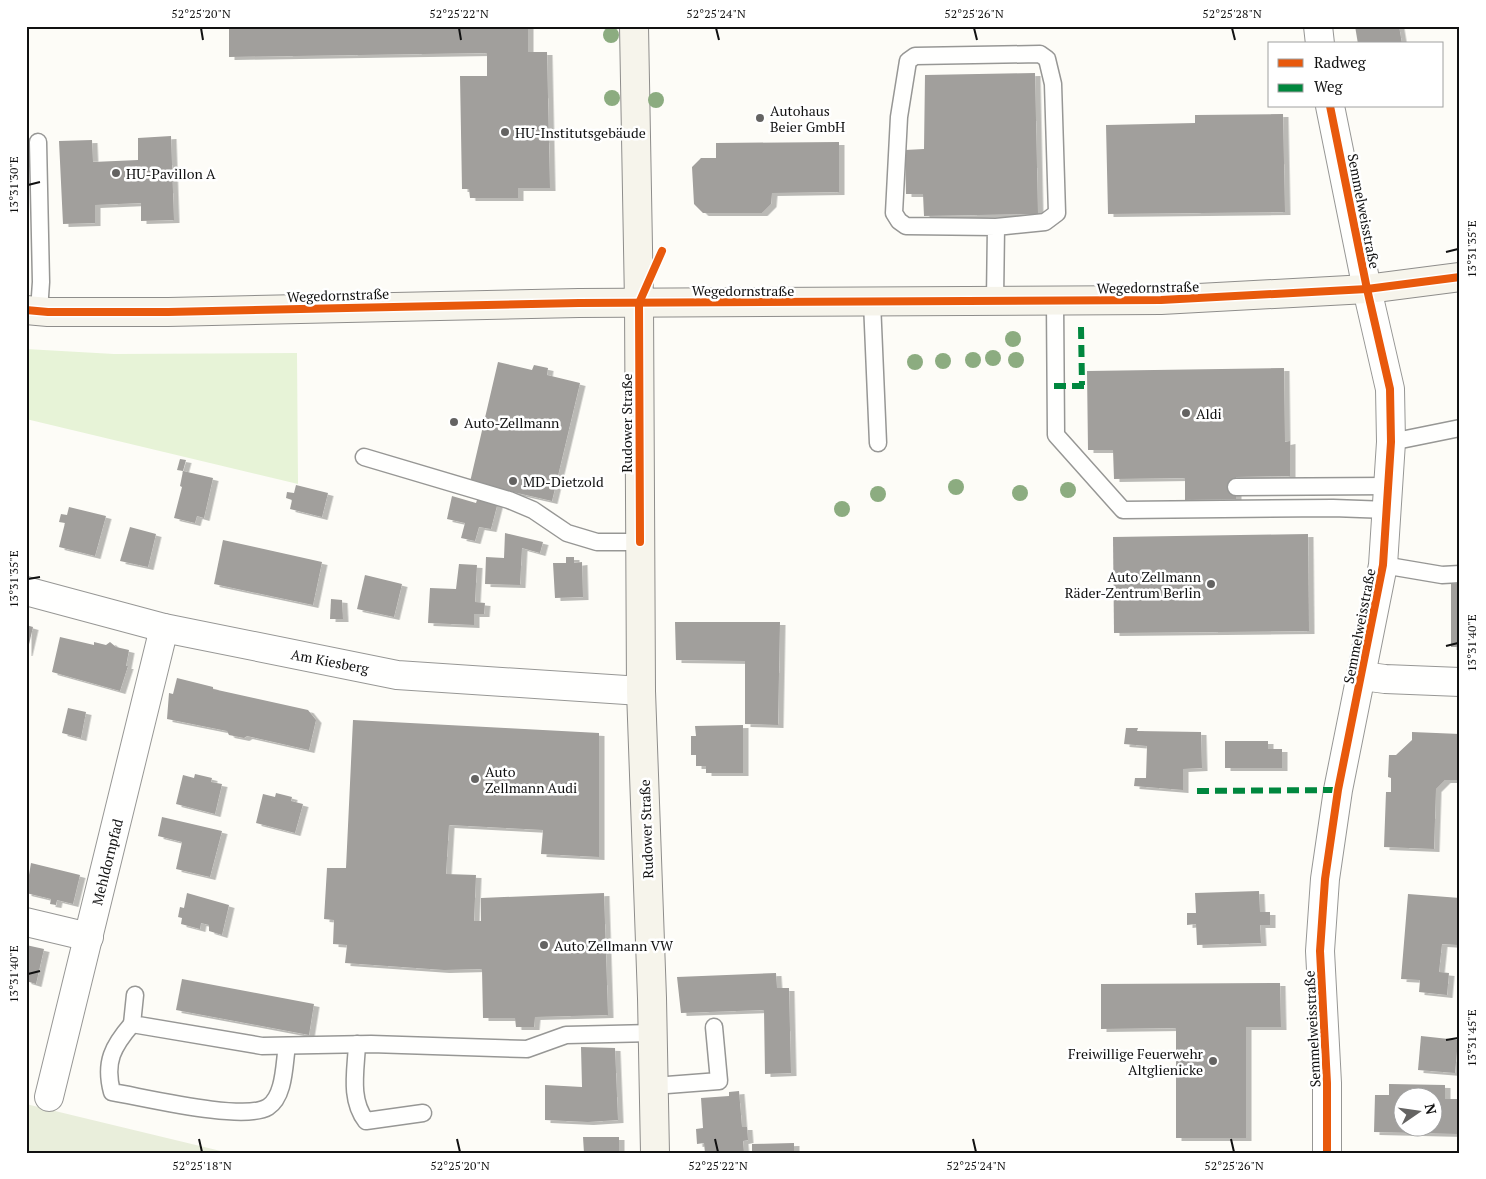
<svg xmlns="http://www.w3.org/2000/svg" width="1486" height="1179" viewBox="0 0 1486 1179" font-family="'PT Serif',serif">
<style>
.green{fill:#e7f3d7}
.cemetery{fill:#e9eedb}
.building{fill:#a19f9c;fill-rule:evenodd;filter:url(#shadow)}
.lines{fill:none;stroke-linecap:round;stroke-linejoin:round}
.lane-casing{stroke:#979795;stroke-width:19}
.street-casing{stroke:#979795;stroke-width:30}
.secondary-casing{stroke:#8e8d8b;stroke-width:30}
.lane{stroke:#fffffe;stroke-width:16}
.street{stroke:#fffffe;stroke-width:28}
.secondary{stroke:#f6f4eb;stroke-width:28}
.quiet{stroke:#00873e;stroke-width:6;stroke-dasharray:12 6;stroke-linecap:butt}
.cycleway-casing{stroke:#fff;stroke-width:11}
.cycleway{stroke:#e8590c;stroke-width:8}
.tree{fill:#8cac80}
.ticks{fill:none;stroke:#111;stroke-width:2}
.poi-dot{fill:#646362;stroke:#fff;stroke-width:2}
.labels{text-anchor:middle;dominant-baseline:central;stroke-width:5;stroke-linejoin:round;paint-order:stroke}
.poi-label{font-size:14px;fill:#111;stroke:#fff;text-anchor:start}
.street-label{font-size:14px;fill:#111;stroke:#fff}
.neatline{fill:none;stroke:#111;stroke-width:2}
.ticks-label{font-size:12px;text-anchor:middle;fill:#111}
</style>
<defs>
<filter id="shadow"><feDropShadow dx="5.5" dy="3" stdDeviation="0" flood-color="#0004"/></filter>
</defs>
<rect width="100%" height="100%" fill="#fdfcf7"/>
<polygon class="green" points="26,349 114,354 297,353 298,484 26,419"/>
<polygon class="cemetery" points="26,1104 229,1153 26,1153"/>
<g class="building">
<polygon points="229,26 528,26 528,52 547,52 550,188 518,188 518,198 470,198 469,189 462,189 460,76 487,76 487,53 229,57"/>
<polygon points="1355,26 1399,26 1402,44 1358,44"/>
<polygon points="1035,73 1038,214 924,216 923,194 906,194 905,150 924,149 925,75"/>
<polygon points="1283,114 1285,212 1108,214 1106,125 1195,123 1195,115"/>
<polygon points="171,136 174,220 141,221 141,203 95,205 95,223 63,224 59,141 92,140 93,162 138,160 138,138"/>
<polygon points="839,142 839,192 772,193 771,204 762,213 703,213 694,204 692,167 701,158 716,158 716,143"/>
<polygon points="498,362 532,370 534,365 548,368 547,375 580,383 552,501 470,482"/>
<polygon points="1284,368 1285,442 1290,441 1290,476 1236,477 1236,499 1185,500 1185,478 1114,479 1113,450 1088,450 1087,371"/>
<polygon points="180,459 186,460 183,471 213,478 204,518 197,516 195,523 174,518 182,487 180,486 183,471 177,470"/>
<polygon points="296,485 328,493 322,517 290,509 292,500 286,498 287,492 294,493"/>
<polygon points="452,496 476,503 478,497 498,502 491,529 479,527 475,541 461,538 465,523 447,519"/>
<polygon points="69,507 106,516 95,556 59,547 65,523 59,522 61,514 67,515"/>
<polygon points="130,527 156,534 148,567 120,561"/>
<polygon points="505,533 543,542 540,553 522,548 520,585 485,584 486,557 504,558"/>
<polygon points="1308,534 1309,631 1114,633 1113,537"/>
<polygon points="223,540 322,562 313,605 214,584"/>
<polygon points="566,557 574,557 574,563 582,562 583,597 555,598 553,563 566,563"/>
<polygon points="459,564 477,565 475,602 485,603 484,614 474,614 474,625 428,623 430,588 456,589"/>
<polygon points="365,575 402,584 394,617 357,609"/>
<polygon points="1460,583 1460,647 1451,647 1451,584"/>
<polygon points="331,599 342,600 343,619 330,619"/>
<polygon points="675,622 780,622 778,725 745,724 745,661 676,660"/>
<polygon points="26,625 33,627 27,653 26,653"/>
<polygon points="60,637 94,645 94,642 106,645 110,642 116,647 129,650 126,666 128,666 120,691 52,672"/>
<polygon points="177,678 213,687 213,689 308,710 316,720 309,750 247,736 244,738 229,735 227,731 167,719 169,693 173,694"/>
<polygon points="68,708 86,712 81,738 62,733"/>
<polygon points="353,720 599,733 599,857 541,854 543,830 449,825 446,874 476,875 474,921 481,921 481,898 604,893 608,1015 535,1017 534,1027 516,1027 515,1018 483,1018 482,969 444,970 345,963 347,945 333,944 334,920 324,919 327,868 346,868"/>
<polygon points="743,725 743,773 706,773 706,766 696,766 696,755 691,755 691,736 696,736 695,726"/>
<polygon points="1126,728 1138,728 1137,731 1201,732 1202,768 1183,769 1183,790 1134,786 1135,778 1146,778 1147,746 1124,744"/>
<polygon points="1412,732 1460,734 1460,780 1445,780 1436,789 1434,849 1384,847 1386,792 1391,792 1391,778 1388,777 1389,755 1396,755 1412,740"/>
<polygon points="1225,741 1268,741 1268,749 1282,749 1282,768 1225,768"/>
<polygon points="195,774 212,778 211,782 222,784 215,814 176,804 183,775 194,778"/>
<polygon points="276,793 292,797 291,801 303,804 295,833 256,823 263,794 275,797"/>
<polygon points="162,817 222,831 210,877 176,869 182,842 158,836"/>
<polygon points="31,863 80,875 73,904 57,900 56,905 50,904 51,899 26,893"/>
<polygon points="1259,891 1260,912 1270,912 1270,925 1260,925 1261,943 1197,945 1196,924 1187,925 1187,913 1196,913 1195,893"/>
<polygon points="187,893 229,905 222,935 209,931 209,925 201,923 200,929 181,924 182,918 178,917 180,907 184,908"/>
<polygon points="1408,894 1460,898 1458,945 1442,944 1439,972 1449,973 1447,995 1419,992 1420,980 1401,979"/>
<polygon points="26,945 44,949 36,984 26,981"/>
<polygon points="776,973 777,988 789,988 791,1073 765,1074 764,1010 681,1013 677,977"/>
<polygon points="182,979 314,1004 309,1035 176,1010"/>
<polygon points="1280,983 1281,1027 1246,1027 1246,1138 1176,1138 1176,1028 1101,1029 1101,984"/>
<polygon points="1421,1036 1458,1040 1455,1073 1418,1070"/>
<polygon points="581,1047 615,1048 618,1120 588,1122 545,1120 545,1085 582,1087"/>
<path d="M1389,1084L1445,1085V1099H1459L1458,1134L1374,1132L1375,1095H1389ZM1404,1096H1434V1126H1404Z"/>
<polygon points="739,1091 742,1127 747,1127 748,1140 743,1141 744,1153 705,1153 704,1143 697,1144 696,1129 703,1128 701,1098 729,1096 729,1092"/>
<polygon points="583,1137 619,1137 619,1153 584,1153"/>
<polygon points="794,1143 794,1153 752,1153 752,1144"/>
</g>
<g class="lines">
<defs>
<g id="lane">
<polyline points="38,142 41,282 39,311"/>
<polyline points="995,300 996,227 906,226 899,221 894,213 899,117 908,61 915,56 1040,54 1047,59 1053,84 1057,213 1045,222 996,227"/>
<polyline points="1055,301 1056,435 1123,510 1333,508 1388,510"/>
<polyline points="872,302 878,443"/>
<polyline points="1391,442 1460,428"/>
<polyline points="364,457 509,500 533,510 567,533 597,542 640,542"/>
<polyline points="1236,487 1389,486"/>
<polyline points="1383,565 1442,575 1460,574"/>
<polyline points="135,995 132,1024 262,1046 371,1044 527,1049 566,1035 653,1033"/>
<path d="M132,1024C113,1046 104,1062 112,1092C143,1097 244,1122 268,1107C285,1096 284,1063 287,1046"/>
<path d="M357,1044C356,1070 349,1099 366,1121L423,1113"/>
<polyline points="654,1086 719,1081 714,1027"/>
</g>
<g id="street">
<polyline points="1318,26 1320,44"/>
<polyline points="26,591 164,628 397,675 641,691"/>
<polyline points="1362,676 1385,679 1460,682"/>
<polyline points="26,922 89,937"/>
<polyline points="49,1097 164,628"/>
<polyline points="1327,1153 1327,1083 1320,951 1325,879 1338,790 1383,565 1391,442 1390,389 1367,289 1330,106"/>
</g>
<g id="secondary">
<polyline points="634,26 639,303 641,691 652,998 655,1153"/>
<polyline points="26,310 48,312 168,312 579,303 1161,300 1367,289 1460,277"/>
</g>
</defs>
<use href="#lane" class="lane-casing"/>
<use href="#street" class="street-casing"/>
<use href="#secondary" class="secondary-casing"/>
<use href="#lane" class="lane"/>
<use href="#street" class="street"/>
<use href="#secondary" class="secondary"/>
<g class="quiet">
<polyline points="1081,327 1082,385"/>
<polyline points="1054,386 1087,386"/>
<polyline points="1197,791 1338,790"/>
</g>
<defs>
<g id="cycleway">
<polyline points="26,310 48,312 168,312 579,303 1161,300 1367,289 1460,277"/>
<polyline points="640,542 639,303 662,251"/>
<polyline points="1327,1153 1327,1083 1320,951 1325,879 1338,790 1383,565 1391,442 1390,389 1367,289 1330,106"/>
</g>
</defs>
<use href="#cycleway" class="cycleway-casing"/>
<use href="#cycleway" class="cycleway"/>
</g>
<g class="tree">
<circle cx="611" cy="35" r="8"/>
<circle cx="612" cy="98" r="8"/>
<circle cx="656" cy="100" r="8"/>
<circle cx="1013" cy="339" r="8"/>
<circle cx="993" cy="358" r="8"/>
<circle cx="973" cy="360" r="8"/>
<circle cx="1016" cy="360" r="8"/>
<circle cx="943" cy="361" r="8"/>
<circle cx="915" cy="362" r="8"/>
<circle cx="956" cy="487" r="8"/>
<circle cx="1068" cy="490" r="8"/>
<circle cx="1020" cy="493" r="8"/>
<circle cx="878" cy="494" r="8"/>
<circle cx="842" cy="509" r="8"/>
</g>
<path class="ticks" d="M201,28L203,40M459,28L461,40M716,28L719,40M974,28L977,40M1232,28L1235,40M28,185L40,182M1446,252L1458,249M28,579L40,577M1446,646L1458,643M28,974L40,971M1446,1040L1458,1038M199,1139L202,1152M457,1139L460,1152M715,1139L718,1152M973,1139L976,1152M1231,1139L1234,1152"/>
<g class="poi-dot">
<circle cx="760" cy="118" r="5"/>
<circle cx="505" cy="132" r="5"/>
<circle cx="116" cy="173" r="5"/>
<circle cx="1186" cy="413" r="5"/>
<circle cx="454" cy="422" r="5"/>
<circle cx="513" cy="481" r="5"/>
<circle cx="1211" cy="584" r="5"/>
<circle cx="475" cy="779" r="5"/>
<circle cx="544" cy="945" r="5"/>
<circle cx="1213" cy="1061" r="5"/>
</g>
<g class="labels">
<g class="poi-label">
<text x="770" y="110">Autohaus<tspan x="770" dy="16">Beier GmbH</tspan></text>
<text x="515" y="132">HU-Institutsgebäude</text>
<text x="126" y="173">HU-Pavillon A</text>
<text x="1196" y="413">Aldi</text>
<text x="464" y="422">Auto-Zellmann</text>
<text x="523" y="481">MD-Dietzold</text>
<text x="1201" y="576" text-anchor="end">Auto Zellmann<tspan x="1201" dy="16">Räder-Zentrum Berlin</tspan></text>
<text x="485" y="771">Auto<tspan x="485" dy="16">Zellmann Audi</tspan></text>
<text x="554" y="945">Auto Zellmann VW</text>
<text x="1203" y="1053" text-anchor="end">Freiwillige Feuerwehr<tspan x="1203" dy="16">Altglienicke</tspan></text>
</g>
<g class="street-label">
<text transform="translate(1364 211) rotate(79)">Semmelweisstraße</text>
<text transform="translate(1148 287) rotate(-1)">Wegedornstraße</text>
<text x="743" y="290">Wegedornstraße</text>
<text transform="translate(338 295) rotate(-2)">Wegedornstraße</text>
<text transform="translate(626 423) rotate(-90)">Rudower Straße</text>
<text transform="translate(1359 626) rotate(-79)">Semmelweisstraße</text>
<text transform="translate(330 661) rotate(11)">Am Kiesberg</text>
<text transform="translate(646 829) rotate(-92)">Rudower Straße</text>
<text transform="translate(107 862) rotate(-76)">Mehldornpfad</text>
<text transform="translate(1312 1029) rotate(-93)">Semmelweisstraße</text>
</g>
</g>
<rect width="1486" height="1179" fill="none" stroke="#ffffff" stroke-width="55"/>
<rect x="1268" y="42" width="175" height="65" fill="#ffffff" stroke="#a0a0a0"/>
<rect x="1278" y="59" width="25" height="8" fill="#e8590c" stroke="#a0a0a0"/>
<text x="1314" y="68" font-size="15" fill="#111111">Radweg</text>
<rect x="1278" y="84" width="25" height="8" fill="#00873e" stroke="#a0a0a0"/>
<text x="1314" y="92" font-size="15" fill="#111111">Weg</text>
<g transform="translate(1418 1112) rotate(77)"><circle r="24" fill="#ffffff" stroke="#a0a0a0"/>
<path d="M0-4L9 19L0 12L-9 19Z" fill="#646362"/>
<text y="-8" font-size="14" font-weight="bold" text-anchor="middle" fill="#111111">N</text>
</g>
<rect x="28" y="28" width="1430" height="1124" class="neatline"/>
<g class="ticks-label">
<text x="201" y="18">52°25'20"N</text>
<text x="459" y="18">52°25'22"N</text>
<text x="716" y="18">52°25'24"N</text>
<text x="974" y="18">52°25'26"N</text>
<text x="1232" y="18">52°25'28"N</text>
<text transform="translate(14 185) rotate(-90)" y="4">13°31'30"E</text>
<text transform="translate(1472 249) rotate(-90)" y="4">13°31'35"E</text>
<text transform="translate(14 579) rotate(-90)" y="4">13°31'35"E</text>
<text transform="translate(1472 643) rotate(-90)" y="4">13°31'40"E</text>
<text transform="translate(14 974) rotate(-90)" y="4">13°31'40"E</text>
<text transform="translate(1472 1038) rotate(-90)" y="4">13°31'45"E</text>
<text x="202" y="1170">52°25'18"N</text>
<text x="460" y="1170">52°25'20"N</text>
<text x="718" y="1170">52°25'22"N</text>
<text x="976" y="1170">52°25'24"N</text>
<text x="1234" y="1170">52°25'26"N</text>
</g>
</svg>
